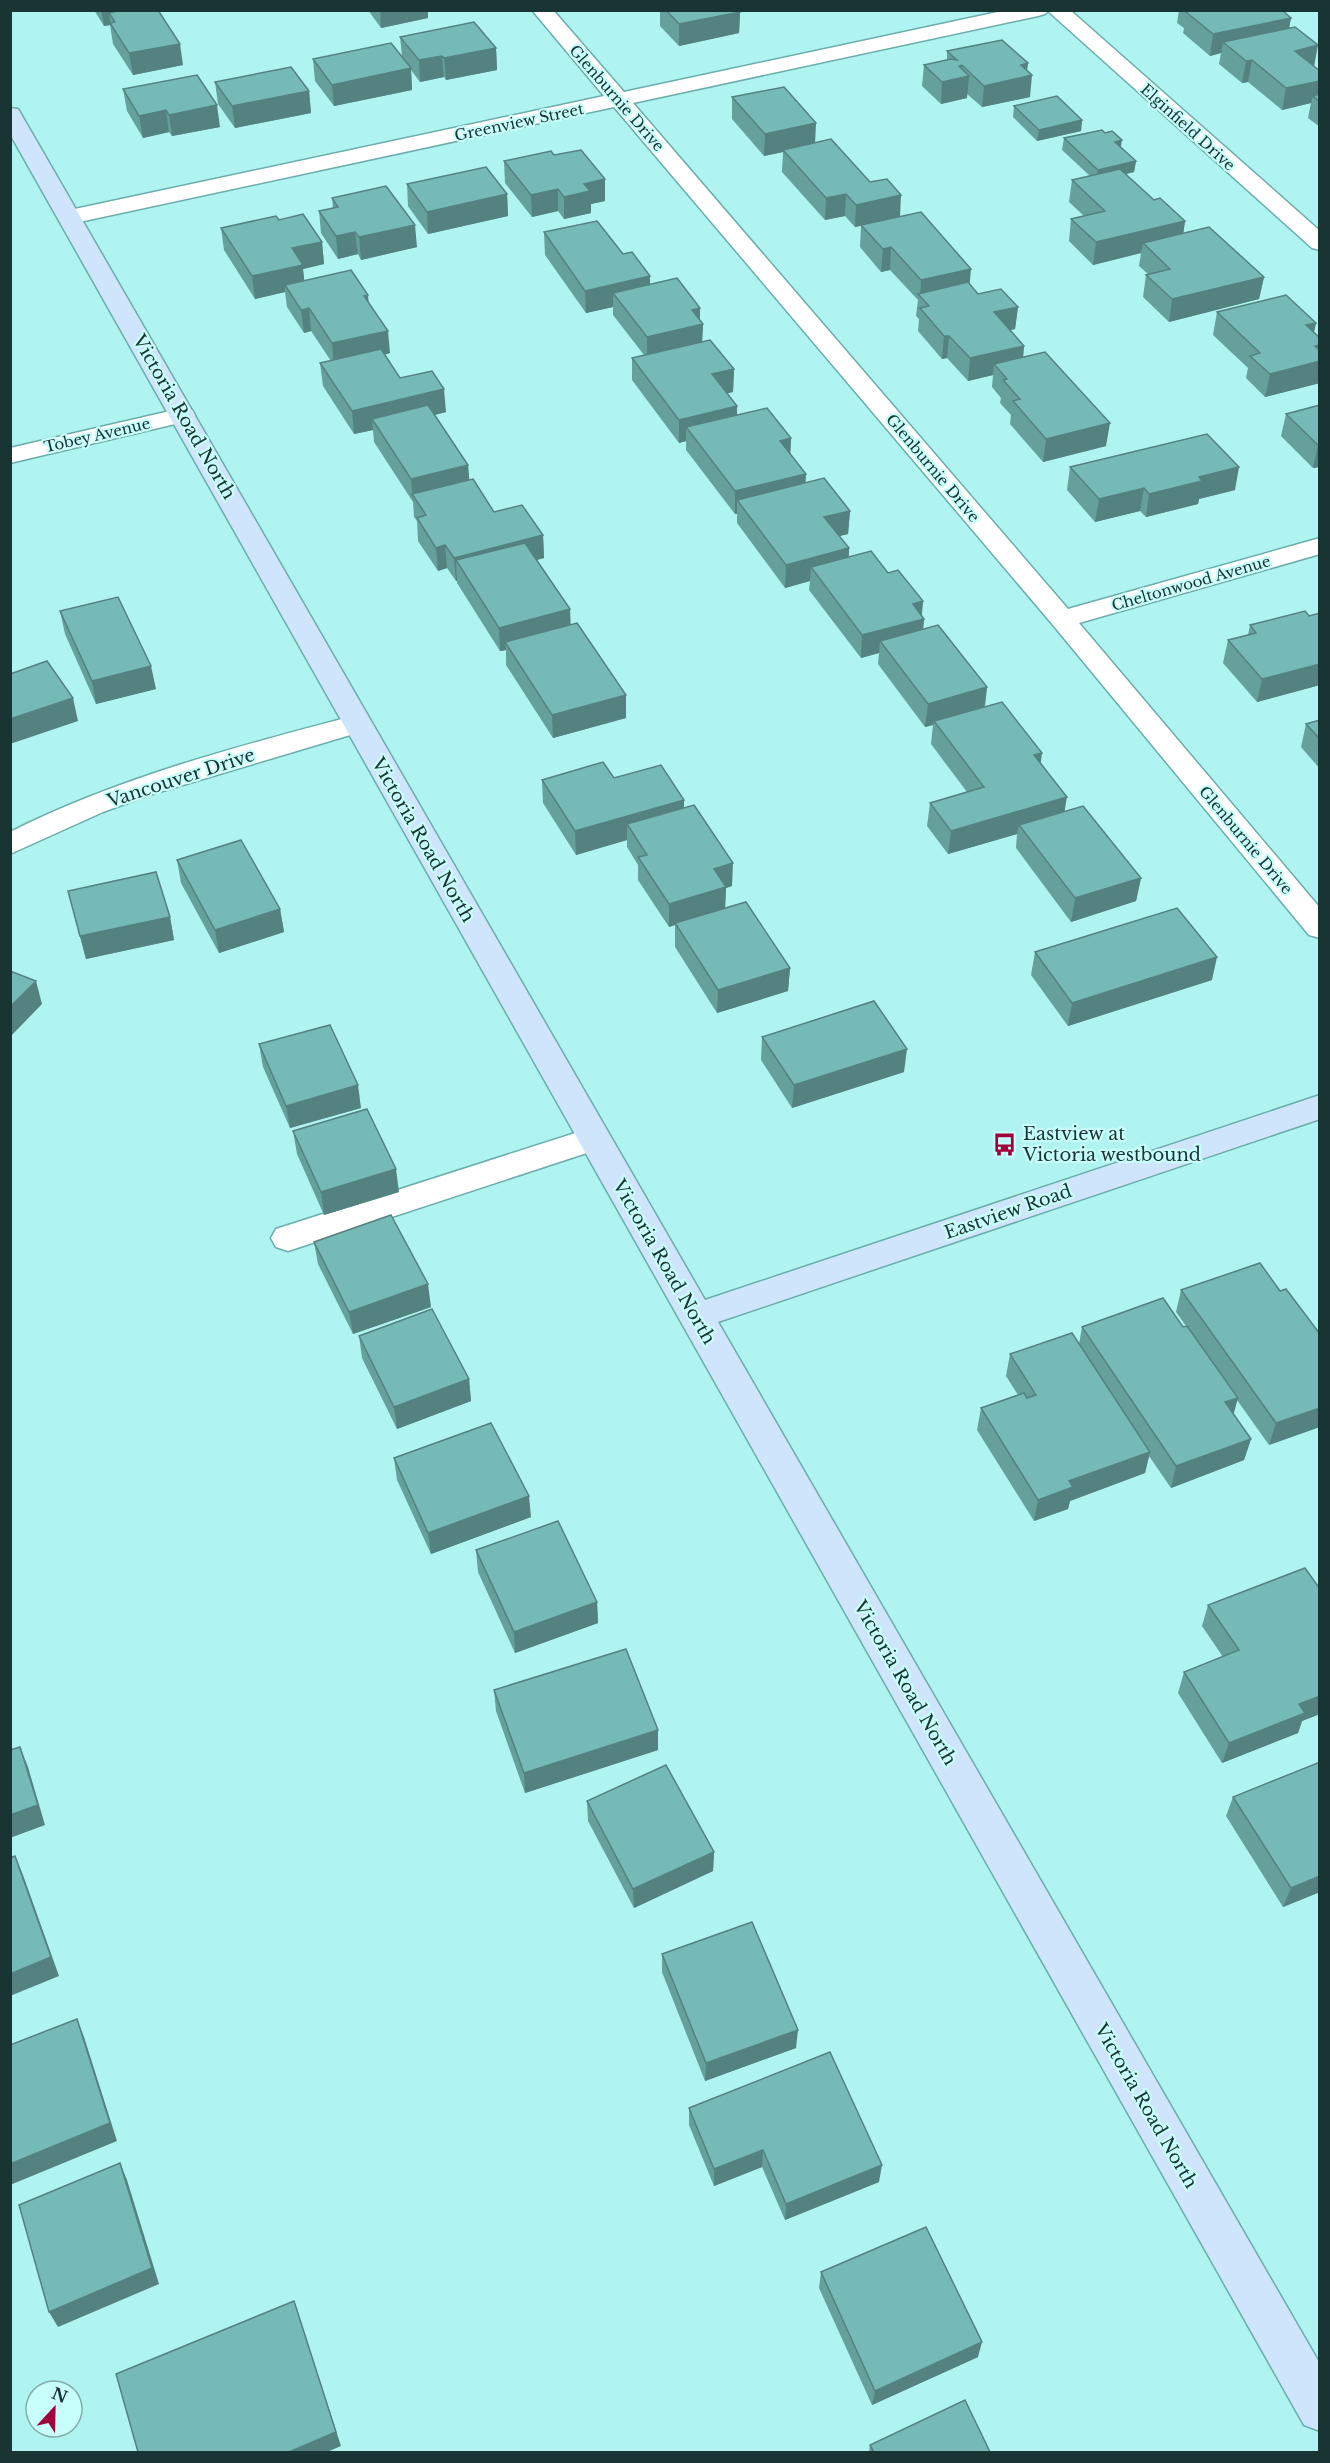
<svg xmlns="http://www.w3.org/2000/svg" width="1330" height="2463" viewBox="0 0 1330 2463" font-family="'Libre Baskerville',serif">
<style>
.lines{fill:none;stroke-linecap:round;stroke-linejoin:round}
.service-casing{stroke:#6aadaa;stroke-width:3}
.minor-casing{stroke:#6aadaa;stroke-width:3}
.secondary-casing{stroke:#6aadaa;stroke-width:3}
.service{fill:#fff;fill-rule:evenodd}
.minor{fill:#fff;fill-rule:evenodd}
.secondary{fill:#cfe5fb;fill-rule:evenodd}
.wall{fill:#65a09d}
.shaded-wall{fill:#538280}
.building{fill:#76bab7;stroke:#538280;stroke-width:1.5}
.labels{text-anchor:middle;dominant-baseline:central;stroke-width:4.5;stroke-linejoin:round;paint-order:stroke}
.far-street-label{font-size:15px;fill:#183433;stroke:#c8fffb}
.street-label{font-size:18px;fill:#183433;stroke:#c8fffb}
.poi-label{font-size:18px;fill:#183433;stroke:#c8fffb;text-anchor:start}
</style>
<rect width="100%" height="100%" fill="#aff4f1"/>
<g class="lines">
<defs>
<polygon id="service" points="594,1127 605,1131 610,1139 605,1147 288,1251 276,1247 271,1238 276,1229"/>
<g id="minor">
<polygon points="532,10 553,10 624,92 1007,10 1070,10 1320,231 1320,250 1312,248 1048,11 1045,14 1038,16 633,103 1068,609 1320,538 1320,554 1079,623 1320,908 1320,938 1309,935 1053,625 614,107 70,224 62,222 59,217 62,212 70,210 604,96"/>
<polygon points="183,408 192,410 195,415 192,420 10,463 10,448"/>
<path d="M357,715L367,718L371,724L367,730L146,796L103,812L10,854V832C120,777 239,746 357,715Z"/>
</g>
<polygon id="secondary" points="10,108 18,109 21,114 705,1300 1320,1095 1320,1119 718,1322 1320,2364 1320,2431 1304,2425 10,134"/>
</defs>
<use href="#service" class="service-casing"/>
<use href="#minor" class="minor-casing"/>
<use href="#secondary" class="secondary-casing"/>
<use href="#service" class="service"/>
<use href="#minor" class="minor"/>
<use href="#secondary" class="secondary"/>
</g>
<g class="wall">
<polygon points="94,10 158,10 183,65 133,75 113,44 110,25 104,26"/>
<polygon points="368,10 428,10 428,18 381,28"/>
<polygon points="660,10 738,10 740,12 739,33 679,46 660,26"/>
<polygon points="1179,10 1282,10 1291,18 1289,28 1314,67 1320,71 1320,127 1308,118 1311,103 1282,110 1248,82 1242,83 1219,64 1221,53 1210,56 1183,33 1184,28 1177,23"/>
<polygon points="400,37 496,48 497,70 446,80 444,77 420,82 411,70 412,90 334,106 315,81 313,59 402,56"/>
<polygon points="947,51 1028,63 1027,70 1030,97 982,107 967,94 967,98 941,104 922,86 924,65 947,60"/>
<polygon points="215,82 309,91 311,113 235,128 218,104"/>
<polygon points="123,89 220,127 172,136 169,132 143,138 127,111"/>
<polygon points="732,97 815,143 900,216 970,284 978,294 1018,307 1015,329 1010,330 1024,346 1023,357 1106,446 1043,462 1010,424 1011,415 1000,403 1001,398 992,387 993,375 968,381 947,358 942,359 918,331 919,319 916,316 918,300 890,270 881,272 860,247 861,226 855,227 845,216 825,220 782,172 783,152 764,156 732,119"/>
<polygon points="1014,106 1082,120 1081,131 1037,141 1013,117"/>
<polygon points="1064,138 1121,147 1136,161 1134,172 1126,174 1154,200 1185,221 1183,234 1264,277 1259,299 1169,322 1143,297 1146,275 1148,274 1139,266 1141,253 1093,265 1069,241 1071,219 1084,216 1069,202 1072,180 1090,176 1062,150"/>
<polygon points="554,155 605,179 605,201 591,204 591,213 564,219 558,211 532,217 505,183 504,161"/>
<polygon points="407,184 507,194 508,216 428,234 408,206"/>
<polygon points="332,198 417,247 361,260 358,254 338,259 321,233 319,211 333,208"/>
<polygon points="279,220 322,242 324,264 303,269 304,280 369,303 390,353 384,355 400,378 446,412 435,415 468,465 469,480 494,512 543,535 544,558 537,560 570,609 570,624 626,718 553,738 506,665 506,650 500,651 457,583 457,581 456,581 447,568 438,571 418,541 417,521 414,517 413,502 374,442 373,430 354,434 323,386 320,363 331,361 311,331 304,333 287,307 285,292 255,299 224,250 221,228"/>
<polygon points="544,232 623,254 650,276 650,284 700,320 703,324 702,341 734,369 733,392 727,393 737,415 791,438 790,454 805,483 850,511 848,534 839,536 849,548 849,557 888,573 923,601 922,615 924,619 923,629 987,687 985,707 1041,763 1065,811 1141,878 1136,901 1071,922 1016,848 1017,834 948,854 927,826 930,803 967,792 931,744 933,725 925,727 878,664 879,653 861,658 809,590 810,581 785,588 737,523 737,514 735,514 686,450 686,441 679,443 632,380 632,358 644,355 613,315 613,307 586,313 545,255"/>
<polygon points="1217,312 1316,323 1314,332 1320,338 1320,383 1265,397 1246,378 1248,368 1213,335"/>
<polygon points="1320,405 1320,467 1313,468 1281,436 1286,414"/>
<polygon points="1070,467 1235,490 1199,499 1198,504 1146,517 1140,511 1095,522 1067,490"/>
<polygon points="60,611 156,689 96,704 65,634"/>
<polygon points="1320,613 1320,685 1257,702 1223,663 1228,640 1248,635 1250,625 1309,616"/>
<polygon points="1320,720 1320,769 1301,747 1306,724"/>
<polygon points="614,778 684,807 732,886 726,888 725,908 790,968 788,991 717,1013 675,947 675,925 669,927 638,880 638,865 627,847 627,840 576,855 543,803 542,780"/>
<polygon points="177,860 280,909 284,932 219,953 181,883"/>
<polygon points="68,891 170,917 174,940 86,959"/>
<polygon points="1035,952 1212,980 1068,1026 1031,975"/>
<polygon points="762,1037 904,1072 792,1108 761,1060"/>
<polygon points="259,1044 361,1108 290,1128 263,1067"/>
<polygon points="293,1131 399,1192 324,1215 297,1154"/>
<polygon points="314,1242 431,1307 353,1334 318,1264"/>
<polygon points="1181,1290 1280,1291 1320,1334 1269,1445 1237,1400 1233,1414 1251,1439 1244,1460 1171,1488 1149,1456 1145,1473 1070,1501 1068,1509 1034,1521 977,1430 981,1408 1018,1395 1006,1376 1010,1354 1079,1344 1082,1327 1183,1327 1186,1326 1176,1312"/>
<polygon points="359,1336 469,1379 471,1401 397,1429 362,1358"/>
<polygon points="394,1458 531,1517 431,1554 397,1480"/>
<polygon points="476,1550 597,1602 598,1623 515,1653 478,1572"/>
<polygon points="1320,1589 1320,1714 1302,1721 1298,1733 1222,1763 1178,1693 1184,1672 1223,1657 1202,1626 1208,1605"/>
<polygon points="494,1690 658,1750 525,1793 496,1711"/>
<polygon points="1320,1762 1320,1892 1283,1907 1226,1816 1233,1797"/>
<polygon points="587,1801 714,1852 713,1871 634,1908 588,1821"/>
<polygon points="662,1954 796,2048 705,2081 662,1972"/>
<polygon points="689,2108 879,2182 785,2220 762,2167 714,2186 689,2125"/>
<polygon points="821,2272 978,2357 872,2405 819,2288"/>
<polygon points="870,2445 990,2452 869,2452"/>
</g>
<g class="shaded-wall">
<polygon points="101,10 153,10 109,13 111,25 110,23 110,25 104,26"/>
<polygon points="380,10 428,10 428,18 381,28"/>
<polygon points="740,12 739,33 679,46 679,24"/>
<polygon points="1291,18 1287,39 1223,42 1221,53 1210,56 1213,34"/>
<polygon points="180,44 183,65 133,75 129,53"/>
<polygon points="1318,45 1314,67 1295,51"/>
<polygon points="496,48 497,70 446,80 444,58"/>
<polygon points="442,56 444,77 420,82 419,60"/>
<polygon points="1252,60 1248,82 1242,83 1246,61"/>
<polygon points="1028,63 1026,76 1032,75 1030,97 982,107 984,86 1021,65"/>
<polygon points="962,65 961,78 969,76 967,98 941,104 942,82 959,66"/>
<polygon points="411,68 412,90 334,106 332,85"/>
<polygon points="1320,81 1320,101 1313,96 1311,103 1282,110 1286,88"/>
<polygon points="309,91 311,113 235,128 232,106"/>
<polygon points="217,105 220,127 172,136 169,115"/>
<polygon points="166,110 169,132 143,138 139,116"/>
<polygon points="1082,120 1081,131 1037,141 1039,130"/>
<polygon points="816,123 815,145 783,150 783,152 764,156 765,134"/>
<polygon points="1122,140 1120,152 1115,142"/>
<polygon points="1136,161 1134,172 1096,181 1098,170"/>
<polygon points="605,179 605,201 591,204 591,213 564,219 564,197 584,184"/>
<polygon points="558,189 558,211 532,217 531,195"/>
<polygon points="507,194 508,216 428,234 427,212"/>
<polygon points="846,194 845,216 825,220 826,198"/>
<polygon points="901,195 900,217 855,227 856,205"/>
<polygon points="1185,221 1182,243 1143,243 1141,253 1093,265 1096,242"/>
<polygon points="415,225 417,247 361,260 359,237"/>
<polygon points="355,232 358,254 338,259 336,236"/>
<polygon points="322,242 324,264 303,269 305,287 285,285 285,292 255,299 252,276 292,248"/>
<polygon points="891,247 890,270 881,272 883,249"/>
<polygon points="971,269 969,292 920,296 921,280"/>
<polygon points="650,276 650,298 613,293 613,307 586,313 585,291"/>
<polygon points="1264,277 1259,299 1169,322 1172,299"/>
<polygon points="368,295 370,317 364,296"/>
<polygon points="1018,307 1015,329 991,335 994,312"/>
<polygon points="309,308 311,331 304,333 301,310"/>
<polygon points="700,308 700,324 703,324 702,346 647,359 647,337 692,310"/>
<polygon points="1316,323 1311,345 1306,325"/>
<polygon points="388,331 390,353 334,366 332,343"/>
<polygon points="944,336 949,336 947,358 942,359"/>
<polygon points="1320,345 1320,383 1265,397 1270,374 1315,346"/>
<polygon points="1024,346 1022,368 994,364 993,375 968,381 970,358"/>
<polygon points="734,369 733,392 712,397 712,374"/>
<polygon points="444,389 446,412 378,428 372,419 373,430 354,434 352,411"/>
<polygon points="737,406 737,429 686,427 686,441 679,443 679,420"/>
<polygon points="1110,423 1106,446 1043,462 1046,439"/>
<polygon points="791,438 790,461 780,441"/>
<polygon points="1318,445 1320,445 1320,467 1313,468"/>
<polygon points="468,465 470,487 412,494 413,502 411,479"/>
<polygon points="1239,467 1235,490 1199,499 1198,504 1146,517 1149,494 1199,477"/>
<polygon points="806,474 805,496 737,500 737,514 735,514 735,491"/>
<polygon points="1144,488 1140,511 1095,522 1099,499"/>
<polygon points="850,511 848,534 823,540 824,517"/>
<polygon points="543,535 544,558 467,578 456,560 457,581 456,581 454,558"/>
<polygon points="445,545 447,568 438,571 436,548"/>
<polygon points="849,548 848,571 811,567 810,581 785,588 786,565"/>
<polygon points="923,601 921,619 924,619 922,642 880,641 879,653 861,658 862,635 913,604"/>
<polygon points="570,609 571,632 505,642 506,650 500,651 499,628"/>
<polygon points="1320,664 1320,685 1257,702 1262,679"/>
<polygon points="151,666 156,689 96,704 92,681"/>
<polygon points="987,687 984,710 934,721 933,725 925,727 928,704"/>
<polygon points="626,695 626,718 553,738 552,715"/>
<polygon points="73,698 78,721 10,744 10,719"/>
<polygon points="1042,753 1039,776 1034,755"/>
<polygon points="1067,797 1063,820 1019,825 1017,834 948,854 951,831"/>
<polygon points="684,800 684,823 627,824 627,840 576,855 575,831"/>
<polygon points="733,863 732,886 726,888 725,910 675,923 675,925 669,927 669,904 714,869"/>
<polygon points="1141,878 1136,901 1071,922 1075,898"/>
<polygon points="280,909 284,932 219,953 215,930"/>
<polygon points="170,917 174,940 86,959 80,936"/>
<polygon points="1217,957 1212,980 1068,1026 1072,1003"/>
<polygon points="790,968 788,991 717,1013 718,990"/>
<polygon points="36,981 42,1004 10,1037 10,1007"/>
<polygon points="907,1049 904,1072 792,1108 794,1085"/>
<polygon points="358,1085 361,1108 290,1128 286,1106"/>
<polygon points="396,1169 399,1192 324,1215 321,1192"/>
<polygon points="428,1284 431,1307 353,1334 349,1312"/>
<polygon points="469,1379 471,1401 397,1429 394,1407"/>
<polygon points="1238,1398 1232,1420 1225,1402"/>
<polygon points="1320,1408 1320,1427 1269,1445 1276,1423"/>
<polygon points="1251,1439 1244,1460 1171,1488 1176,1466"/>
<polygon points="1150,1452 1145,1473 1070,1501 1068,1509 1034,1521 1038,1500 1069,1481"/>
<polygon points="529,1496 531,1517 431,1554 428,1533"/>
<polygon points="597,1602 598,1623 515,1653 514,1632"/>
<polygon points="1320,1696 1320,1714 1302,1721 1298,1733 1222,1763 1229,1743 1299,1704"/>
<polygon points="658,1730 658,1750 525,1793 524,1773"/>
<polygon points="20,1747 28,1767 45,1825 10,1838 10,1815"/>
<polygon points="714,1852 713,1871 634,1908 633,1889"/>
<polygon points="15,1856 23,1875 59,1976 10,1996 10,1974"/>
<polygon points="1320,1876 1320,1892 1283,1907 1291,1888"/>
<polygon points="77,2019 84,2037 117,2141 10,2185 10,2164"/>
<polygon points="798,2030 796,2048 705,2081 706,2063"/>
<polygon points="763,2150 762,2167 714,2186 714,2169"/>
<polygon points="120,2163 127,2180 159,2284 58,2327 49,2312"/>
<polygon points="882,2165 879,2182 785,2220 786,2204"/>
<polygon points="294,2301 341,2446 327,2452 289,2452"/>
<polygon points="982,2342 978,2357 872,2405 875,2391"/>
</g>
<g class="building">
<polygon points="121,10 158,10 180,44 129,53 110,23 115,22 109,13"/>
<polygon points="666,10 738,10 740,12 679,24"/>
<polygon points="1282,10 1291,18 1213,34 1186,12 1191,10"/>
<polygon points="474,22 496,48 444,58 442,56 419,60 400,37"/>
<polygon points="1295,27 1318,45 1295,51 1320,71 1320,81 1286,88 1252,60 1246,61 1223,42"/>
<polygon points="1002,40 1028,63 1021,65 1032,75 984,86 962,65 959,66 969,76 942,82 924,65 951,59 957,60 947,51"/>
<polygon points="391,43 411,68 332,85 313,59"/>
<polygon points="291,67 309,91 232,106 215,82"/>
<polygon points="197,75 217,105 169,115 166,110 139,116 123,89"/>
<polygon points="784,87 816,123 765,134 732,97"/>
<polygon points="1320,94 1320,102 1313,96"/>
<polygon points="1057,96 1082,120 1039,130 1014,106"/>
<polygon points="1102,130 1105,133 1112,131 1122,140 1115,142 1136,161 1098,170 1064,138"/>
<polygon points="831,139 870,182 887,179 901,195 856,205 846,194 826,198 783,150"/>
<polygon points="581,150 605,179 584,184 590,191 564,197 558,189 531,195 504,161 551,151 554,155"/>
<polygon points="486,167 507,194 427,212 407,184"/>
<polygon points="1120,169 1154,200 1160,198 1185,221 1096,242 1071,219 1105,211 1072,180"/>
<polygon points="386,186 415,225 359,237 355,232 336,236 319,211 338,207 332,198"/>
<polygon points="921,212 971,269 921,280 891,247 883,249 861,225"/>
<polygon points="303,214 322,242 292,248 303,265 252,276 221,228 276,216 279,220"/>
<polygon points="597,221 623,254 632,252 650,276 585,291 544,232"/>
<polygon points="1209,227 1264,277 1172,299 1146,275 1170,269 1143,243"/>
<polygon points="351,270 368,295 364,296 388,331 332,343 309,308 301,310 285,285"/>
<polygon points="677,278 700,308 692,310 703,324 647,337 613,293"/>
<polygon points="968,282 978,294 1001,289 1018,307 994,312 1024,346 970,358 949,336 944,336 920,308 929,306 918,294"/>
<polygon points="1286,295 1316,323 1306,325 1320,338 1320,345 1315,346 1320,351 1320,361 1270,374 1250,356 1260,353 1217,312"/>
<polygon points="710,340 734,369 712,374 737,406 679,420 632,358"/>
<polygon points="381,349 400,378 432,371 444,389 352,411 320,363"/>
<polygon points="1045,352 1110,423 1046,439 1013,401 1020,399 1003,380 1007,379 994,364"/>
<polygon points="428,405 468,465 411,479 372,419"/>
<polygon points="1320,405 1320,445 1318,445 1286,414"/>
<polygon points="767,408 791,438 780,441 806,474 735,491 686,427"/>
<polygon points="1207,434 1239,467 1199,477 1202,481 1149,494 1144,488 1099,499 1070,467"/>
<polygon points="824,478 850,511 824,517 849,548 786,565 737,500"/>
<polygon points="473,479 494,512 522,505 543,535 454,558 445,545 436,548 417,518 426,515 412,494"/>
<polygon points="525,543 570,609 499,628 456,560"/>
<polygon points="871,551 888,573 898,570 923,601 913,604 924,619 862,635 811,567"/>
<polygon points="118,597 151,666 92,681 60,611"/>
<polygon points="1305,611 1309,616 1320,613 1320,664 1262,679 1228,640 1256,633 1250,625"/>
<polygon points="577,623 626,695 552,715 505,642"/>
<polygon points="938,625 987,687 928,704 880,641"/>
<polygon points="47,661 73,698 10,719 10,674"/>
<polygon points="1002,702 1042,753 1034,755 1067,797 951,831 930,803 984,787 934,721"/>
<polygon points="1320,720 1320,739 1306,724"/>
<polygon points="603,762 614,778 661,765 684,800 575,831 542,780"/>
<polygon points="694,805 733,863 714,869 726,887 669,904 638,857 647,855 627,824"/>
<polygon points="1083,806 1141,878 1075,898 1019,825"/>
<polygon points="241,840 280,909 215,930 177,860"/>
<polygon points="156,872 170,917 80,936 68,891"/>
<polygon points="746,902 790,968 718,990 675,923"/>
<polygon points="1177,908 1217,957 1072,1003 1035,952"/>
<polygon points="10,971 36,981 10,1007"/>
<polygon points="874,1001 907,1049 794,1085 762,1037"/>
<polygon points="330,1025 358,1085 286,1106 259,1044"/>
<polygon points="367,1109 396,1169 321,1192 293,1131"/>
<polygon points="391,1215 428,1284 349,1312 314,1242"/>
<polygon points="1260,1263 1280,1291 1286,1289 1320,1334 1320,1408 1276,1423 1181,1290"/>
<polygon points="1163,1298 1183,1327 1187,1326 1238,1398 1225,1402 1251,1439 1176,1466 1082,1327"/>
<polygon points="432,1309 469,1379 394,1407 359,1336"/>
<polygon points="1072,1333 1150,1452 1069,1481 1073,1487 1038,1500 981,1408 1024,1393 1027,1398 1036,1395 1010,1354"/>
<polygon points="491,1423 529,1496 428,1533 394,1458"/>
<polygon points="558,1521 597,1602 514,1632 476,1550"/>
<polygon points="1305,1568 1320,1589 1320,1696 1299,1704 1305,1713 1229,1743 1184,1672 1239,1650 1208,1605"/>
<polygon points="626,1649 658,1730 524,1773 494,1690"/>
<polygon points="20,1747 38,1805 10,1815 10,1750"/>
<polygon points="1320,1762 1320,1876 1291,1888 1233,1797"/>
<polygon points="666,1765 714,1852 633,1889 587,1801"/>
<polygon points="15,1856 51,1957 10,1974 10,1858"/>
<polygon points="752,1922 798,2030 706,2063 662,1954"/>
<polygon points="77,2019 110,2123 10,2164 10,2045"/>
<polygon points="830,2052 882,2165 786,2204 763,2150 714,2169 689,2108"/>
<polygon points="120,2163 152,2268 49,2312 19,2205"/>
<polygon points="926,2227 982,2342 875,2391 821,2272"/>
<polygon points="294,2301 336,2432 289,2452 138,2452 116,2374"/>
<polygon points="965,2400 990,2452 874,2452 870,2445"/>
</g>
<defs>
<symbol id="bus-bare" viewBox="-9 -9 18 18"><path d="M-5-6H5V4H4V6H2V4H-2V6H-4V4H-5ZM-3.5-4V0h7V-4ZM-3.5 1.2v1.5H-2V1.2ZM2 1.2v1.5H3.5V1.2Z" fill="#a1023b" stroke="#c8fffb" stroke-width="2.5" paint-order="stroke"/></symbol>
</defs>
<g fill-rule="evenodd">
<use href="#bus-bare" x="988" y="1128" width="33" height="33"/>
</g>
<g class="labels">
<g class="far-street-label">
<text transform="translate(617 98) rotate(49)">Glenburnie Drive</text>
<text transform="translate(519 122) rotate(-12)">Greenview Street</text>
<text transform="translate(1188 127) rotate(42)">Elginfield Drive</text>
<text transform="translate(97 435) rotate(-13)">Tobey Avenue</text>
<text transform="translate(933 468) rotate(50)">Glenburnie Drive</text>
<text transform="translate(1191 583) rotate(-16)">Cheltonwood Avenue</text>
<text transform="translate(1246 840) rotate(50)">Glenburnie Drive</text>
</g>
<g class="street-label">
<text transform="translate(184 417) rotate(60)">Victoria Road North</text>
<text transform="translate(181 778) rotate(-18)">Vancouver Drive</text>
<text transform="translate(423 840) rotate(60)">Victoria Road North</text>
<text transform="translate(1008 1212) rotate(-19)">Eastview Road</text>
<text transform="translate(664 1262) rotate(60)">Victoria Road North</text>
<text transform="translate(905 1683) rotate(60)">Victoria Road North</text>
<text transform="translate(1146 2106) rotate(60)">Victoria Road North</text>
</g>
<g class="poi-label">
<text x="1023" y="1134">Eastview at<tspan x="1023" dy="21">Victoria westbound</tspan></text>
</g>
</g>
<rect width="1330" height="2463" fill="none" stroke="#183433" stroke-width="24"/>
<g transform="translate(54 2409) rotate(22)"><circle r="28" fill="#c8fffb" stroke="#82aeab" stroke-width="1.5"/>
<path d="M0-4.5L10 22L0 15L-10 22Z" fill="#a1023b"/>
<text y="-9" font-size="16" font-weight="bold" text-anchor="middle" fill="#183433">N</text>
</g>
</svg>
